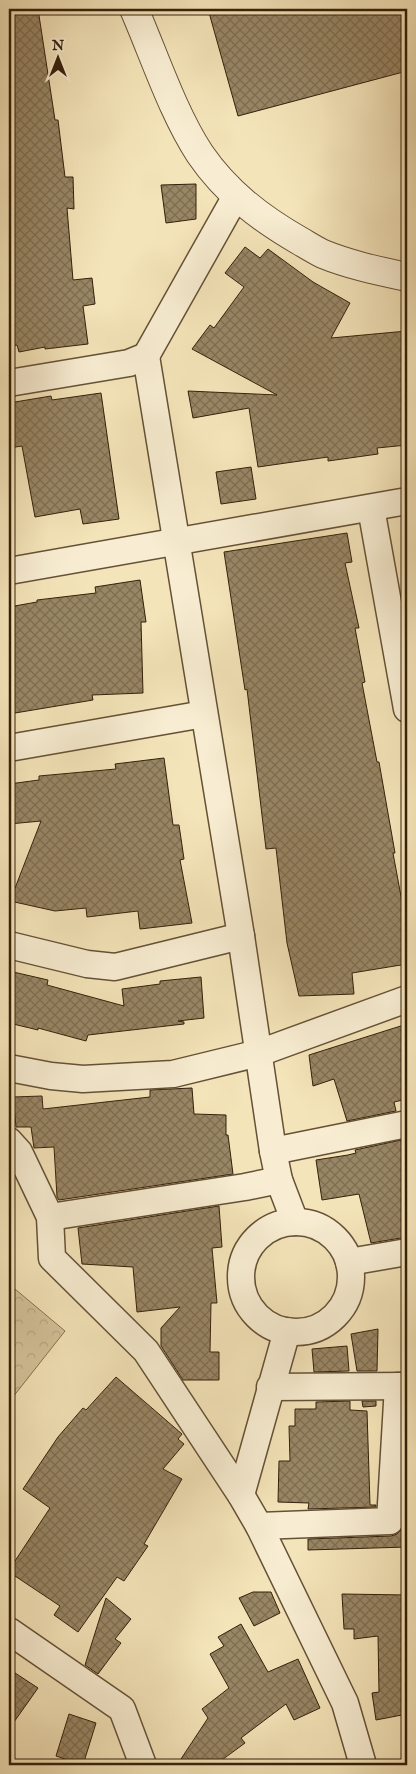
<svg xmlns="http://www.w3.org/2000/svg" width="416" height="1774" viewBox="0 0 416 1774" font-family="'IM FELL English',serif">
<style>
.forest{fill:url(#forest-crowns);stroke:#847252}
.building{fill:url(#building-cross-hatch);stroke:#35200a}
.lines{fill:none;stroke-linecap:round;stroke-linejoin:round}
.minor-casing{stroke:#655136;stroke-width:29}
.tertiary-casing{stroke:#655136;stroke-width:30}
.minor{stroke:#f8edd2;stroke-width:26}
.tertiary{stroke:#f8edd2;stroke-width:28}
</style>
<defs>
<pattern id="forest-crowns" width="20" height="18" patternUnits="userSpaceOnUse" patternTransform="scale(1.25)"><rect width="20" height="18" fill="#d4c39b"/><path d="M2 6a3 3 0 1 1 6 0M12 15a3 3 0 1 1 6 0" fill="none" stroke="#b7a784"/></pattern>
<pattern id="building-cross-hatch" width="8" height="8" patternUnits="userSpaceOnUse" patternTransform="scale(1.25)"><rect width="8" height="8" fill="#988665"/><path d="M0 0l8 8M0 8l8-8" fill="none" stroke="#7d6d51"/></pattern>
</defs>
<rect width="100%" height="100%" fill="#f4e4b9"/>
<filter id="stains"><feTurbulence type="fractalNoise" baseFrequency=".004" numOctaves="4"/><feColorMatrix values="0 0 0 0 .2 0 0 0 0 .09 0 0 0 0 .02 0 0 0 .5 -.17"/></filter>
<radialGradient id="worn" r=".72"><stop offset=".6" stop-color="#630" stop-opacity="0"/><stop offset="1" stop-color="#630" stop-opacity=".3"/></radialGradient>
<polygon class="forest" points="9,1284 65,1331 9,1402"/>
<g class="building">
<polygon points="9,9 38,9 55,120 58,120 65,177 73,177 74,209 67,208 73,280 92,278 95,304 83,306 88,344 45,349 45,347 19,352 17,345 9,347"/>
<polygon points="208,9 407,9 407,71 238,116"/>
<polygon points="196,184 196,219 166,223 161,185"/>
<polygon points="245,247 260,258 268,249 313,282 350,303 331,338 407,331 407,445 377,448 378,454 328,461 328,457 258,467 249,408 193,418 188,391 277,395 192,349 210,325 214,328 244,287 225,273"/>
<polygon points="101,393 119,519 83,524 80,509 35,517 22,446 9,448 9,403 51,396 52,400"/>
<polygon points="251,467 256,499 221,504 216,472"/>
<polygon points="347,533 352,562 345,563 359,628 355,628 365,682 362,683 377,762 379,762 395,853 393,853 407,929 407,964 352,973 354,994 299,996 287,943 276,848 266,849 247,689 245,690 224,552"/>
<polygon points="140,580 146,622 141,622 143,693 92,695 93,700 9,714 9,607 37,602 37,600 96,593 95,587"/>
<polygon points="164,758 173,825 179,825 184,859 180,860 192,923 140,929 138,911 87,917 86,908 55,911 10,901 41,821 9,824 9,784 39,780 39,776 116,769 115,764"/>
<polygon points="9,971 48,980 47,985 124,1006 122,989 160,984 160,981 201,977 204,1018 178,1021 184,1022 184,1024 88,1035 86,1041 38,1028 38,1030 9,1023"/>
<polygon points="407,1024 407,1099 394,1102 396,1111 347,1121 334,1079 313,1086 309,1055"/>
<polygon points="192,1088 194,1114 226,1115 226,1135 228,1135 233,1174 59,1200 57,1197 54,1147 34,1148 31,1127 16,1127 13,1097 42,1096 43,1109 150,1097 150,1090"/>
<polygon points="401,1140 407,1176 407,1237 371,1243 359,1194 322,1200 316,1160 348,1155 356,1153 355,1150"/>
<polygon points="219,1206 222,1247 212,1248 217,1303 211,1303 210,1352 219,1352 219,1380 183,1380 161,1346 161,1328 180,1307 137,1312 133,1267 82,1264 78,1228"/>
<polygon points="378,1329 377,1371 357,1371 351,1334"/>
<polygon points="347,1346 349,1371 314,1372 312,1349"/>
<polygon points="116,1377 182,1434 178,1439 184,1444 163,1469 182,1479 144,1544 148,1546 124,1581 117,1577 78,1632 54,1615 60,1606 9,1572 9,1570 50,1508 23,1489 58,1437 83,1408 86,1410"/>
<polygon points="350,1401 350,1410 367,1411 370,1505 376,1505 376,1507 308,1509 309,1503 278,1502 279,1461 290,1461 289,1426 295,1426 295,1409 316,1409 316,1402"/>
<polygon points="362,1401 376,1401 376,1406 363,1407"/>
<polygon points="406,1504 407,1547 308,1550 308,1539 391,1536 397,1534 402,1529 405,1522"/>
<polygon points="253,1592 271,1592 280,1613 254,1626 239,1598"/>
<polygon points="342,1594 407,1595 407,1714 376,1720 372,1693 379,1692 378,1636 354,1639 354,1629 344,1629"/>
<polygon points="106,1598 131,1619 115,1639 121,1643 98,1674 85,1665"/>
<polygon points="241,1624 268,1672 298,1659 320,1708 294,1720 286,1704 241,1738 245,1743 215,1765 177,1765 208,1718 202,1709 229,1688 210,1654 224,1646 218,1637"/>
<polygon points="9,1669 38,1688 9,1729"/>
<polygon points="69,1714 96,1723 83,1765 56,1756"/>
</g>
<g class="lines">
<defs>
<g id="minor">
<polyline points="146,356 241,936 273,1151 279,1180 295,1222"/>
<polyline points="9,383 129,363 146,356 236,196"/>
<polyline points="371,508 407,709"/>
<polyline points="9,571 407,501"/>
<polyline points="9,748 204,714"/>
<polyline points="9,945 87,964 115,967 241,936"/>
<polyline points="9,1068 51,1076 83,1079 173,1074 259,1053 407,999"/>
<polyline points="9,1141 19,1152 50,1217 52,1258 146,1351 241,1495 259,1526 345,1703 363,1765"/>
<polyline points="273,1151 407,1124"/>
<polyline points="50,1217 245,1187 279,1180"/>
<circle cx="296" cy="1277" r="55"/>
<polyline points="349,1262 407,1252"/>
<polyline points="270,1387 407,1386"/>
<polyline points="241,1495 287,1331"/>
<polyline points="259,1526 390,1521 398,1386"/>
<polyline points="9,1631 122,1709 143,1765"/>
</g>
<path id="tertiary" d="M134,9C154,55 173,113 200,154C226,192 260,218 300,241C307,245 315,250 323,254C350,265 379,271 407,277"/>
</defs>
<use href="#minor" class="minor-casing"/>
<use href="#tertiary" class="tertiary-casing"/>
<use href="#minor" class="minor"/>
<use href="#tertiary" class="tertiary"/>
</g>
<rect width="416" height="1774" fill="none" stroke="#f4e4b9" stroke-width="30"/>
<rect x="10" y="10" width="396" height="1754" fill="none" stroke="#35200a" stroke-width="2.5"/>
<rect x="15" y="15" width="386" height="1744" fill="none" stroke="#35200a"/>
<g transform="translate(58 58)" stroke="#f8edd2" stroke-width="4" paint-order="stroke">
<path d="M0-4L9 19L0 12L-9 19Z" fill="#35200a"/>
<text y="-8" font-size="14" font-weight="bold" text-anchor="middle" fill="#35200a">N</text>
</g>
<rect width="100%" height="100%" filter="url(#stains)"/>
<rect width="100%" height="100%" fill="url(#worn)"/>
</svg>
